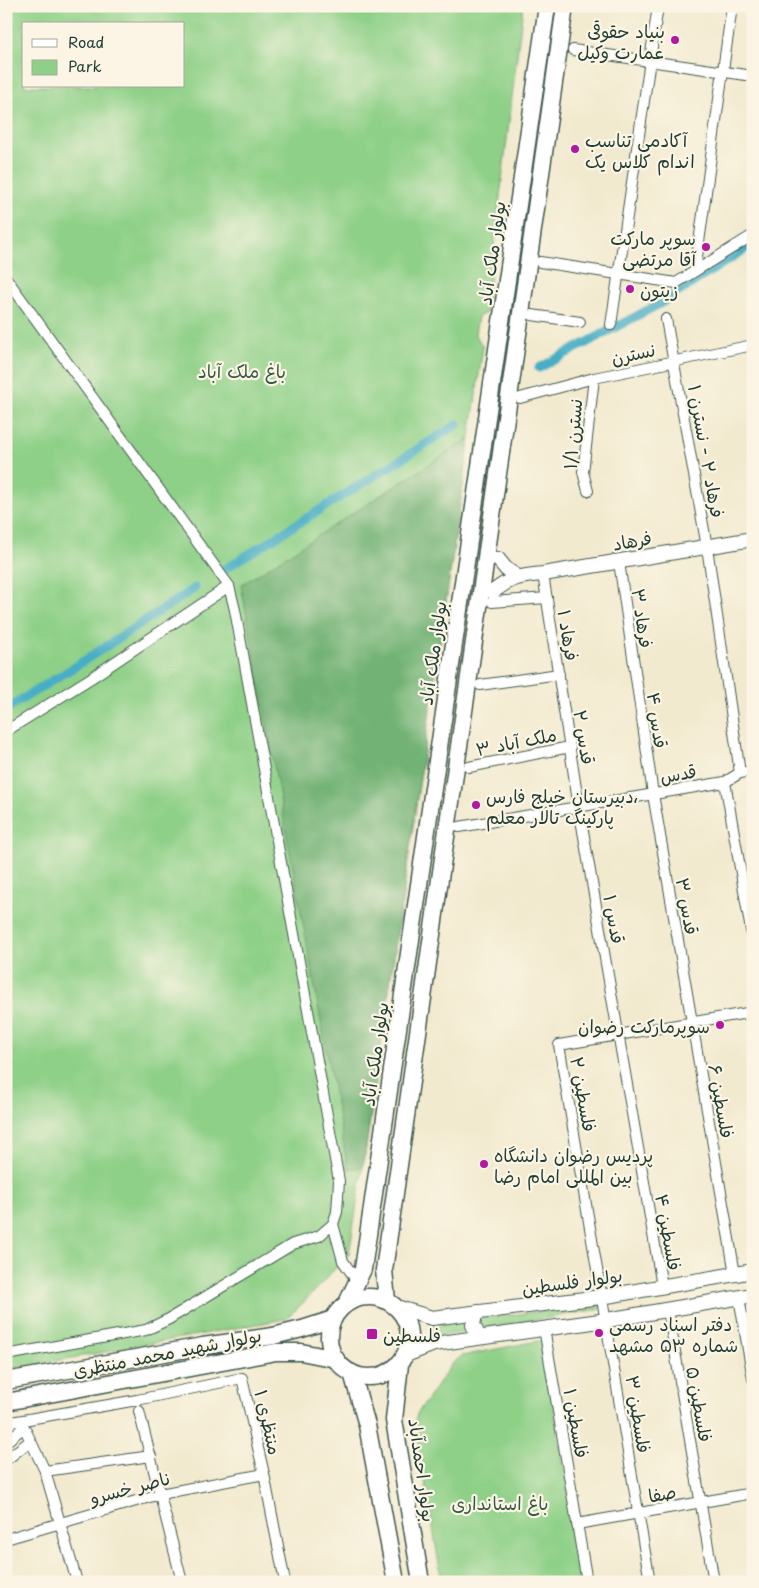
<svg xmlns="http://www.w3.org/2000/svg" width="759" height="1588" viewBox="0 0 759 1588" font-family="'Playpen Sans','Playpen Sans Arabic',sans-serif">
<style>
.green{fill:#8ed087;stroke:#56865e;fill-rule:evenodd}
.forest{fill:#72b274;stroke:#487854}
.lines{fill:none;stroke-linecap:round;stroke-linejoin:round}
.canal{stroke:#46aec5;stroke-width:9}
.street-casing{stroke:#3f574b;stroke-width:12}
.secondary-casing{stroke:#3f574b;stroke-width:16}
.primary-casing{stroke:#3f574b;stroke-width:19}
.street{stroke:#fff;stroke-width:10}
.secondary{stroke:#fff;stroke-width:14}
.primary{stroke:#fff;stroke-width:16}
.poi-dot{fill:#b5179e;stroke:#fcf5e5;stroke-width:2}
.labels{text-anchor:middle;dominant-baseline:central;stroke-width:4.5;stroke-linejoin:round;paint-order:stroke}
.poi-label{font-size:18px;fill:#1f3d34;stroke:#fcf5e5;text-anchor:start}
.street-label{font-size:18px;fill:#1f3d34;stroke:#fcf5e5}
.park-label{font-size:18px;fill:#355a45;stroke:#fcf5e5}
</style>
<rect width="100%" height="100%" fill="#fcf5e5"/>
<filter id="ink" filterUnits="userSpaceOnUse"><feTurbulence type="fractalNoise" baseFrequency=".02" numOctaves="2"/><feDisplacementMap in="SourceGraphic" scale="10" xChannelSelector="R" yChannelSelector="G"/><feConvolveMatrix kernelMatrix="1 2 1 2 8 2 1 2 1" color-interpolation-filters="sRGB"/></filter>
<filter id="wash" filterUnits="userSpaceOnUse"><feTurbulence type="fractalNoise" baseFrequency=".0096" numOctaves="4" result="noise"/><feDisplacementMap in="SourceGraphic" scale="20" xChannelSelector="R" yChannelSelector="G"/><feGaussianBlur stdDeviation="1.12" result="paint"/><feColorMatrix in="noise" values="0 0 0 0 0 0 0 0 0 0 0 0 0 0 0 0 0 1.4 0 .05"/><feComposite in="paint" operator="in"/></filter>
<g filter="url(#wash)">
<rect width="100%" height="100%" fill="#f2eacf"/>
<g class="green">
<path d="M6,6H523L486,313L478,317L475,334L483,347L367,1141L349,1254L298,1308L285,1319L6,1370ZM24,24H184V86H24Z"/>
<polygon points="600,1304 601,1309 480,1329 477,1319"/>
<polygon points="469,1319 473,1331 433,1337 431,1322"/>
<polygon points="542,1340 584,1582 442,1582 415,1422 417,1414 452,1364 462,1356"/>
</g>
<polygon class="forest" points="470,438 363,1167 348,1169 241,585"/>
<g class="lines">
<g class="canal">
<polyline points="539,368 663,302 753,244"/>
<polyline points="223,570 458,424"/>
<polyline points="6,709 76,666 195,588"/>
</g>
</g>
</g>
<g filter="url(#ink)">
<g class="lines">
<defs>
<g id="street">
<polyline points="573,50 753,76"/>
<polyline points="540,262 676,283 753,235"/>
<polyline points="695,271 732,6"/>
<polyline points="6,278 229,586 235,610 339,1181 337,1212 333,1224 343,1261 357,1281"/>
<polyline points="532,315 580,322"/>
<polyline points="666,319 707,547 740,773"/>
<polyline points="611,325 658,6"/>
<polyline points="520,398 594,378 753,345"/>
<polyline points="588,491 583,472 594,378"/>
<polyline points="619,562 653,794 735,1274"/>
<polyline points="543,574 579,808 662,1286"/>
<polyline points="492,602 547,598"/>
<polyline points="480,685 559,674"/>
<polyline points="6,731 91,678 229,586"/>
<polyline points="469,767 570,747"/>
<polyline points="725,782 753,942"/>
<polyline points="459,827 725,782 740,773 753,771"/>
<polyline points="739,1297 753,1379"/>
<polyline points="668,1310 714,1582"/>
<polyline points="544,1328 587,1582"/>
<polyline points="6,1355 146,1330 169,1319 293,1244 319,1236 333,1224"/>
<polyline points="139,1411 182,1582"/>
<polyline points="6,1423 137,1400 242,1378 264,1474 285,1582"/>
<polyline points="6,1442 24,1427 45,1471 77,1582"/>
<polyline points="6,1460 30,1441"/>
<polyline points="45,1471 151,1456"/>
<polyline points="577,1524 753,1493"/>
<polyline points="6,1539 160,1494 264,1474"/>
<polyline points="650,1582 559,1045 753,1012"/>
</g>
<g id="secondary">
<polyline points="498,559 506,569 518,577"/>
<path d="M493,592C511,577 521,576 543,574L753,539"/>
<polyline points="396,1307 432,1318 601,1297 753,1271"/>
<polyline points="479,1312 475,1315 473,1325 478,1335 482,1337"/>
<polyline points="406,1355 434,1344 607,1320 753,1295"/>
</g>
<g id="primary">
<circle cx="369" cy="1337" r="40"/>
<polyline points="387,1301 384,1270 565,6"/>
<polyline points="347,1303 363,1269 547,6"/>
<polyline points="400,1364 394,1420 421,1582"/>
<polyline points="352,1373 367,1425 396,1582"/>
<polyline points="6,1381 203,1346 273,1336 302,1329 333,1319"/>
<polyline points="6,1402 276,1352 301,1352 336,1359"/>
</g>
</defs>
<use href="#street" class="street-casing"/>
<use href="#secondary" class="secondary-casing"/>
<use href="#primary" class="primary-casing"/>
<use href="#street" class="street"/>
<use href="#secondary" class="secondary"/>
<use href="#primary" class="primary"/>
</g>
</g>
<g class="poi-dot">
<circle cx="675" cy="40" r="5"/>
<circle cx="575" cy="149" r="5"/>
<circle cx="706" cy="247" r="5"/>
<circle cx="630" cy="289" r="5"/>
<circle cx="476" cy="805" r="5"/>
<circle cx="720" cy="1025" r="5"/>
<circle cx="484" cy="1164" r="5"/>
<circle cx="599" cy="1333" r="5"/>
<rect x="366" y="1328" width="12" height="12" rx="2.5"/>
</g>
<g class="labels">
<g class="poi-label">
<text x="665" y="30" text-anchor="end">بنیاد حقوقی<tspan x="665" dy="21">عمارت وکیل</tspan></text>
<text x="585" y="139">آکادمی تناسب<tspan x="585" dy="21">اندام کلاس یک</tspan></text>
<text x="696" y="237" text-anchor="end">سوپر مارکت<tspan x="696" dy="21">آقا مرتضی</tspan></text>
<text x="640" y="289">زیتون</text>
<text x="486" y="795">دبیرستان خیلج فارس،<tspan x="486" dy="21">پارکینگ تالار معلم</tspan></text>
<text x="710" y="1025" text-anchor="end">سوپرمارکت رضوان</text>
<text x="494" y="1154">پردیس رضوان دانشگاه<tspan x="494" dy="21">بین المللی امام رضا</tspan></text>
<text x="609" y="1323">دفتر اسناد رسمی<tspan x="609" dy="21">شماره ۵۳ مشهد</tspan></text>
<text x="383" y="1334">فلسطین</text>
</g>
<g class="street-label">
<text transform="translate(491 253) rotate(-82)">بولوار ملک آباد</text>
<text transform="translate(633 353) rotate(-12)">نسترن</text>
<text transform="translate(572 434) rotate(-85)">نسترن ۱/۱</text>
<text transform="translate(707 451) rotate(80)">فرهاد ۲ - نسترن ۱</text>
<text transform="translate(632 540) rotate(-10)">فرهاد</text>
<text transform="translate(643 618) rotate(82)">فرهاد ۳</text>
<text transform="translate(569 635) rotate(81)">فرهاد ۱</text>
<text transform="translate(432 653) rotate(-82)">بولوار ملک آباد</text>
<text transform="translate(658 720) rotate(82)">قدس ۴</text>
<text transform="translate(585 737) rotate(81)">قدس ۲</text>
<text transform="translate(516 741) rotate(-11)">ملک آباد ۳</text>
<text transform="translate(678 773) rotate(-10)">قدس</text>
<text transform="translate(688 906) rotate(80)">قدس ۳</text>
<text transform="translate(615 919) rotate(80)">قدس ۱</text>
<text transform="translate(374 1054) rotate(-82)">بولوار ملک آباد</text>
<text transform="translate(584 1094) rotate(80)">فلسطین ۲</text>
<text transform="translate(722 1101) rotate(80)">فلسطین ۶</text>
<text transform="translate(669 1232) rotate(80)">فلسطین ۴</text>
<text transform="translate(572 1281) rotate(-8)">بولوار فلسطین</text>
<text transform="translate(167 1352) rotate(-11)">بولوار شهید محمد منتظری</text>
<text transform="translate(700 1404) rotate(80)">فلسطین ۵</text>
<text transform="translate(639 1414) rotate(81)">فلسطین ۳</text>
<text transform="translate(269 1422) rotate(77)">منتظری ۱</text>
<text transform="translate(577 1423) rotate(80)">فلسطین ۱</text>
<text transform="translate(423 1470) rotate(82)">بولوار احمدآباد</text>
<text transform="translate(130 1487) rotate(-15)">ناصر خسرو</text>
<text transform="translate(662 1493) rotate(-10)">صفا</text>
</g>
<g class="park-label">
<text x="242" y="370">باغ ملک آباد</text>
<text x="500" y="1502">باغ استانداری</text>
</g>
</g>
<rect width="759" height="1588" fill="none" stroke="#fcf5e5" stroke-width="25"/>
<rect x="22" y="22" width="162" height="65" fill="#fcf5e5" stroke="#a4ab9e"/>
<rect x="32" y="39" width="25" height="8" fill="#ffffff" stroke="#a4ab9e"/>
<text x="68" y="48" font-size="15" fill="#1f3d34">Road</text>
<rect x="32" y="60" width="25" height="15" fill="#8ed087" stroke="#a4ab9e"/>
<text x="68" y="72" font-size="15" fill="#1f3d34">Park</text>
</svg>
